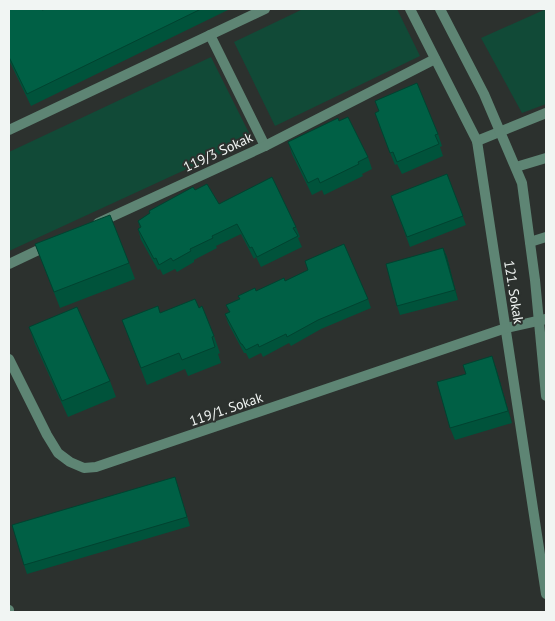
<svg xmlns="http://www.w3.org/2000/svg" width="555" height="621" viewBox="0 0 555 621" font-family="'PT Sans',sans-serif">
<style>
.green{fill:#114a37}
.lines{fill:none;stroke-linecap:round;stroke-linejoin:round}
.minor{stroke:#5e8574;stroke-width:10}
.tertiary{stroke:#5e8574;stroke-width:10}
.wall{fill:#00533b}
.shaded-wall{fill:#004330}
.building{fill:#006045;stroke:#004330}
.labels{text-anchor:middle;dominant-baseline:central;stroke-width:4;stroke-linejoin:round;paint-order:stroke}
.street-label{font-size:14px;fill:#f1f5f3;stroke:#2c312e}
</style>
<rect width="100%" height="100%" fill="#2c312e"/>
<g class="green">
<polygon points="303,9 397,9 420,56 275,126 234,42"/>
<polygon points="546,9 546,104 522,113 481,38"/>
<polygon points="211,57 252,139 9,251 9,152"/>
</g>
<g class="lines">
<g class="minor">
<polyline points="210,35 265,146"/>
<polyline points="9,130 265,9"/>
<polyline points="477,141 546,113"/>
<polyline points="516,167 546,158"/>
<polyline points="98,223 265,146 435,59"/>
<polyline points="530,242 546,237"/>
<polyline points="9,264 49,245"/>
<polyline points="506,328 546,319"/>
<polyline points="9,610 9,612"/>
</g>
<g class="tertiary">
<polyline points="410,9 477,141 546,594"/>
<polyline points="440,9 484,94 522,183 535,280 546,396"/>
<polyline points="9,359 47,435 58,453 70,462 84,468 96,467 506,328"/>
</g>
</g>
<g class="wall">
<polygon points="9,9 42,10 46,9 230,9 31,106 9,60"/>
<polygon points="375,101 438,134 442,146 440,147 443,156 402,174 397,164 395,165 379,125 379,111"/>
<polygon points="339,121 368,157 372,169 362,174 363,176 324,195 322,190 312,195 292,154 288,142"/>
<polygon points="447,174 466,225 410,247 391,196"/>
<polygon points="195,190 219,204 296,227 300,237 298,238 302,247 261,267 256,257 254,259 241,234 216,246 217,248 194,260 194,262 177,272 175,269 163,275 160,269 158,270 141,240 138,229 140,228 138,221 150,214 149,211"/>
<polygon points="35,244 129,263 135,279 60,308"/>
<polygon points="443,248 447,257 458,300 400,315 397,306"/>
<polygon points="305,261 368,299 371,308 321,329 291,346 289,343 263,357 261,353 249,359 246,353 244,353 228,323 225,314 229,312 226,305 256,291 285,281 308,270"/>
<polygon points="199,308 214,336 220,353 218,354 221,363 188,376 185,369 147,385 122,320 160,313"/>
<polygon points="29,327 110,381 116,397 68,417 35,344"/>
<polygon points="496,368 512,423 455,440 450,428 466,374"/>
<polygon points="175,477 190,526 27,574 24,565"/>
</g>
<g class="shaded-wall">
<polygon points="443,248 447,257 458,300 455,290"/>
<polygon points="492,356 496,368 512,423 508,411"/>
</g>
<g class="building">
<polygon points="9,9 41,9 42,10 46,9 201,9 27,94 9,57"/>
<polygon points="417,83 438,134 435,135 439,144 397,162 393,152 390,153 375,113 379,111 375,101"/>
<polygon points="348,117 368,157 358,162 359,164 320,183 318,178 308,183 288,142 338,118 339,121"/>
<polygon points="447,174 463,216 407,237 391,196"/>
<polygon points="272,177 296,227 293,228 298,236 257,257 252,247 250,248 237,224 212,236 213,238 190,249 191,251 173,261 171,258 159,265 156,258 154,259 138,229 141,227 138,221 150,213 149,211 193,187 195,190 207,184 219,204"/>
<polygon points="110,215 129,263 54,292 35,244"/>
<polygon points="344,244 368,299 318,320 287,337 286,334 259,347 258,344 246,350 242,344 241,344 225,314 230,312 226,305 240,299 238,296 255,288 256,291 284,278 285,281 308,270 305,261"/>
<polygon points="443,248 455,290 397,306 386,264"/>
<polygon points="195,299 199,308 202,306 214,336 212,337 215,347 182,360 179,353 141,368 122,320 158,306 160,313"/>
<polygon points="77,307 110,381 62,401 29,327"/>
<polygon points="492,356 508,411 450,428 437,382 466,374 463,365"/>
<polygon points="175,477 187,517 24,565 12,525"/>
</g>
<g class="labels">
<g class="street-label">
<text transform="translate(218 152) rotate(-25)">119/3 Sokak</text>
<text transform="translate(514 292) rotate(81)">121. Sokak</text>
<text transform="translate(226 409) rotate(-19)">119/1. Sokak</text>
</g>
</g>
<rect width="555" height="621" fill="none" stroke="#f1f5f3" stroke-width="20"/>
</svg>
